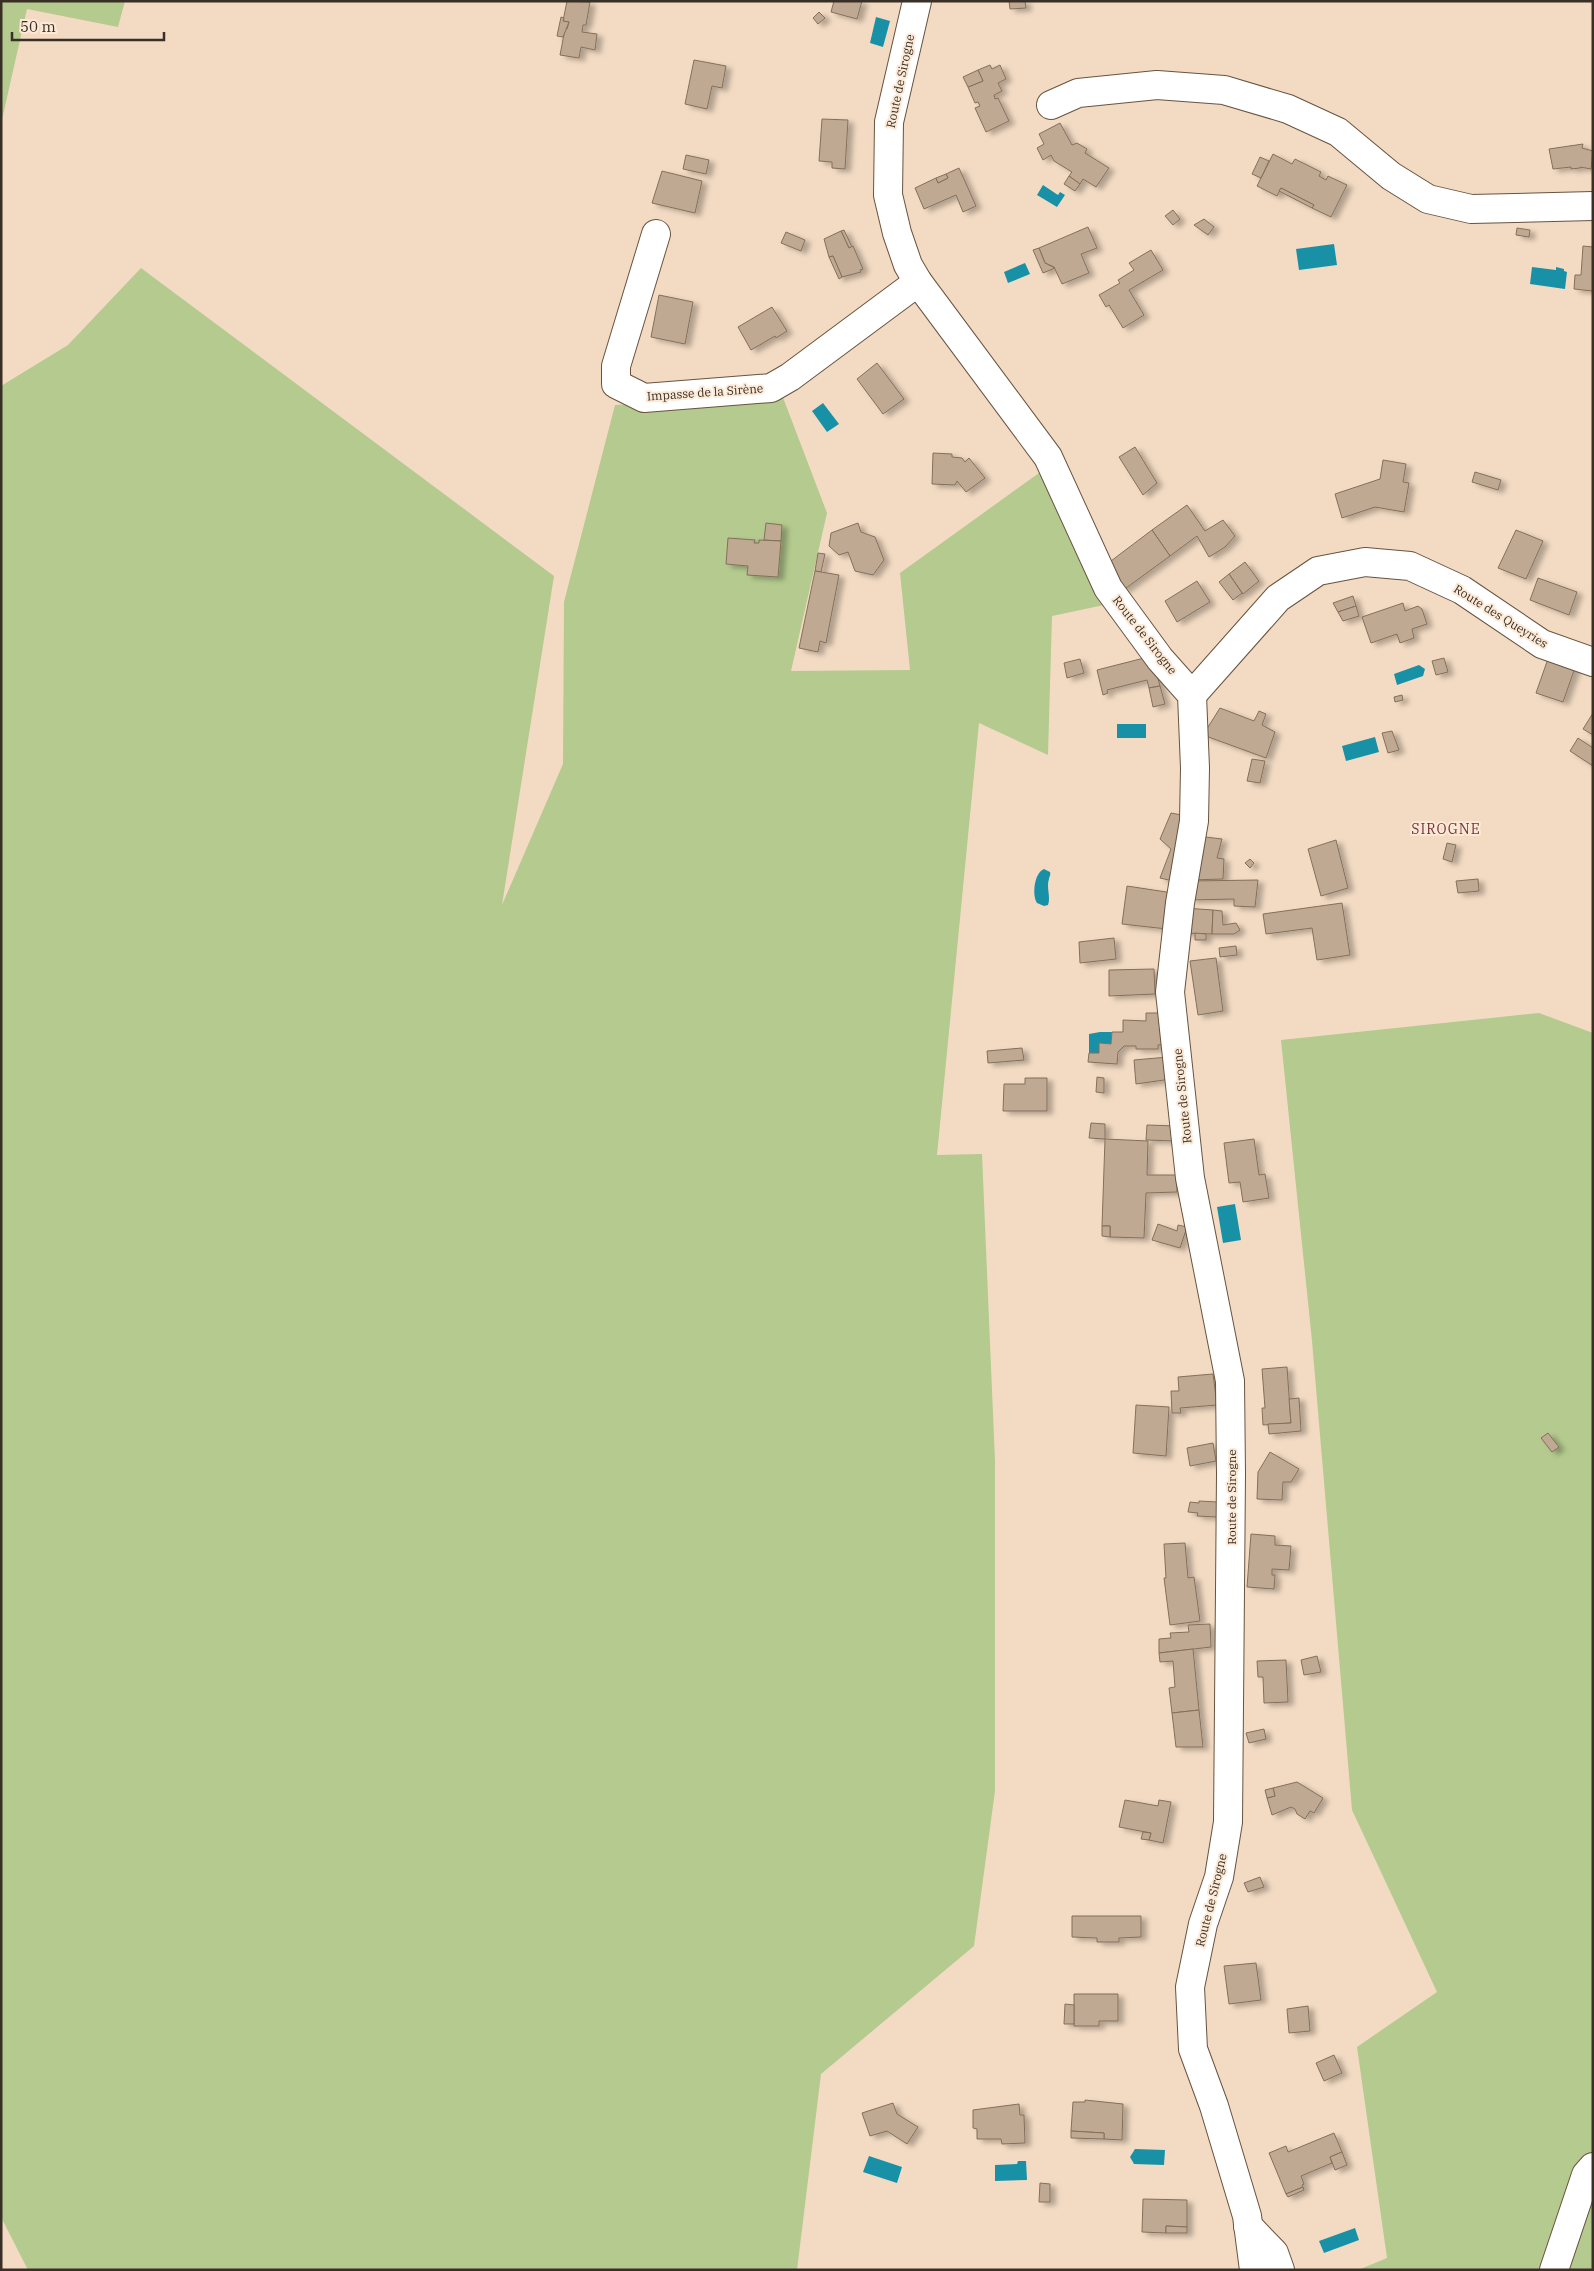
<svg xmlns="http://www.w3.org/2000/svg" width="1594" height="2271" viewBox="0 0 1594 2271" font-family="'IBM Plex Serif',serif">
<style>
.green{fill:#b4ca8e}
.water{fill:#1891a7}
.building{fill:#c0a993;stroke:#846f5a;filter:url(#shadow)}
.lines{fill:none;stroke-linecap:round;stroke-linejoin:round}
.minor-casing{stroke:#68533f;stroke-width:30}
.minor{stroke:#fff;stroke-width:28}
.labels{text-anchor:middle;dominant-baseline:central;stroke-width:4;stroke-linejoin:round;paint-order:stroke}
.street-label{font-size:12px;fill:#382f26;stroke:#fce9d6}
.neighbourhood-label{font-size:14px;letter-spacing:1px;fill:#79323e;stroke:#fce9d6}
</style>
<defs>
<filter id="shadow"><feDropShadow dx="5.5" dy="3" stdDeviation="2.5" flood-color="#0004"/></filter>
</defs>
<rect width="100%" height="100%" fill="#f3dbc3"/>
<g class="green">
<polygon points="1,1 125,1 118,27 27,9 1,124"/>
<polygon points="141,268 554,576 502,905 563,764 564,602 615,405 782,395 827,513 791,671 910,670 900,573 1039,473 1104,605 1052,616 1048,755 979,723 937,1155 982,1154 995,1461 995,1791 974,1946 821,2074 797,2270 28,2270 1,2217 1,386 68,345"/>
<polygon points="1539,1013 1593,1033 1593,2270 1358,2270 1387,2258 1357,2047 1437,1992 1352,1810 1312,1341 1281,1040"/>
</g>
<g class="water">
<polygon points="876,17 890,21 883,47 870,43"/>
<polygon points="1043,185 1058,195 1060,192 1065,195 1057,207 1037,195"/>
<polygon points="1334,244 1337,265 1299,270 1296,249"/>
<polygon points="1025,263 1030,274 1008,283 1004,272"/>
<polygon points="1532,267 1556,270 1556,267 1564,269 1564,271 1567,272 1565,289 1530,284"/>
<polygon points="823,403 839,424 827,432 812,411"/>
<polygon points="1419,665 1425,669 1423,676 1397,685 1394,674"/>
<rect x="1117" y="724" width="29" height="14"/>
<polygon points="1375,737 1379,752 1346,761 1342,746"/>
<path d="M1044,869L1050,872C1051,875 1049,877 1049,879C1046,887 1051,897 1048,905L1044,906L1037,903C1032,895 1034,873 1044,869Z"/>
<polygon points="1100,1032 1112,1032 1111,1044 1100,1043 1099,1053 1089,1053 1089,1034"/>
<polygon points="1235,1204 1241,1240 1223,1243 1217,1207"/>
<polygon points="1135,2149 1165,2150 1164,2165 1134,2164 1130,2157"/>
<polygon points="869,2156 902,2167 897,2183 863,2172"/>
<polygon points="1018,2161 1026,2161 1027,2180 995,2181 995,2165 1017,2164"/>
<polygon points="1355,2228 1359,2240 1324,2253 1319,2241"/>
</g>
<g class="building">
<polygon points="567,1 590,2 586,25 583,25 582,32 597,34 595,50 581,47 579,58 560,55 565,29 567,29 569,22 563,21"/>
<polygon points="834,1 862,1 857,19 831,12"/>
<polygon points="1009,1 1025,1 1026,8 1010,9"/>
<polygon points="819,12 825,18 818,24 813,18"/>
<polygon points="561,17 564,18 563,21 569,22 563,37 557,36"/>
<polygon points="694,60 726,66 722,88 712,86 707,109 685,104"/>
<polygon points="990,65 992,69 1000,65 1006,79 998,83 1002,91 994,95 995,99 998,98 1009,121 986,132 975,108 980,106 978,102 975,103 968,87 983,81 978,70"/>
<polygon points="978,70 983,81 968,87 963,77"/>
<polygon points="822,119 848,120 845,169 832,168 832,162 819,161"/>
<polygon points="1060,123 1072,145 1077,143 1087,149 1085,153 1109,168 1096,187 1083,179 1080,184 1069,176 1072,172 1054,161 1051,155 1043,160 1037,148 1044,144 1039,134"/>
<polygon points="1583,144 1582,148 1593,151 1591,169 1580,167 1580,168 1571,169 1571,167 1553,169 1549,149"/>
<polygon points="1273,154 1292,164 1295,159 1321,172 1319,176 1326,180 1328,176 1347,185 1331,217 1312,208 1314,205 1281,188 1277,196 1257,186"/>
<polygon points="686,155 709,160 706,174 683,169"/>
<polygon points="1260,157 1269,161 1261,178 1252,174"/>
<polygon points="959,168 976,206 963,212 956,195 924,209 915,188 936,178 938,183 948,178 946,174"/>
<polygon points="662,171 702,181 695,213 652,203"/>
<polygon points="946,174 948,178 938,183 936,178"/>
<polygon points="1069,176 1080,184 1075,191 1064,184"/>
<polygon points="1281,188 1314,205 1312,208 1279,191"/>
<polygon points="1173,210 1180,219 1173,225 1165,216"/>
<polygon points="1204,219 1214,227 1208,235 1194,225"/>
<polygon points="1088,227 1097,248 1081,254 1089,273 1062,284 1054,267 1045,263 1039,248"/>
<polygon points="1517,228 1530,230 1529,237 1516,235"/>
<polygon points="844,230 852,247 849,248 841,231"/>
<polygon points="841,231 849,248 853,246 863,269 860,270 861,272 842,277 833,256 829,257 824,239"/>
<polygon points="786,232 805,240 801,251 781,243"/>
<polygon points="1583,246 1593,247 1593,291 1574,289 1575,275 1581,275"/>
<polygon points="1039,248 1045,263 1055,268 1043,273 1033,250"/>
<polygon points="1151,250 1163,270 1129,290 1144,315 1123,328 1109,305 1106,307 1099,295 1120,283 1118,280 1134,270 1129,263"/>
<polygon points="833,256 842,277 839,279 829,257"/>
<polygon points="659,295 693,302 685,344 651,337"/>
<polygon points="772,307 787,331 776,338 775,336 751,350 738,327"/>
<polygon points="877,363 904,399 883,414 857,379"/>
<polygon points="1135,447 1157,483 1143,495 1119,457"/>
<polygon points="933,453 952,454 952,457 962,458 965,462 969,458 985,478 966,492 957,481 955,485 932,484"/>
<polygon points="1383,460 1406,464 1403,482 1409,483 1404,512 1375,507 1342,518 1335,494 1380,479"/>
<polygon points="1475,472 1501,480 1498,490 1472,482"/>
<polygon points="1187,505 1205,531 1223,520 1235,536 1225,547 1209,557 1197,536 1170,556 1152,530"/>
<polygon points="766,523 782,525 781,541 764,540"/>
<polygon points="858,523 861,532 875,537 884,560 873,575 855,571 848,552 839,555 829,546 831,533"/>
<polygon points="1152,530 1170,556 1122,591 1107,564"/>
<polygon points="1516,530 1543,541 1526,579 1498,568"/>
<polygon points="728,538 755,540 754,543 759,543 759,540 781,541 778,577 747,575 748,566 726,564"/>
<polygon points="818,553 825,554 821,572 815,571"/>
<polygon points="1245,562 1259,581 1243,594 1229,574"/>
<polygon points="815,571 839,575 826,643 820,641 818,652 799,648"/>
<polygon points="1229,574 1242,593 1233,600 1219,582"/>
<polygon points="1538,578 1577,592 1569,615 1530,600"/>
<polygon points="1197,581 1210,602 1177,622 1165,601"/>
<polygon points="1353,596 1356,606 1338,612 1333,603"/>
<polygon points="1403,603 1405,611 1418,606 1422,609 1427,624 1412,629 1414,638 1400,643 1397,634 1371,643 1362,617"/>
<polygon points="1356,606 1359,616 1343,621 1338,612"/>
<polygon points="1550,653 1577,662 1563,702 1536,693"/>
<polygon points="1152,656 1160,686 1149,688 1147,680 1107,690 1108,693 1103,695 1097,670"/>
<polygon points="1444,658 1448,672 1436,675 1432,661"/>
<polygon points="1080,659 1084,673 1067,678 1064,663"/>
<polygon points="1160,686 1165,704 1153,707 1149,688"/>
<polygon points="1402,695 1403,700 1395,702 1394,697"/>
<polygon points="1220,708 1254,721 1259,711 1266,714 1262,725 1275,732 1266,758 1203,735"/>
<polygon points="1593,713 1593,735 1583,729"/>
<polygon points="1392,731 1399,750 1388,753 1382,733"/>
<polygon points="1578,738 1593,748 1593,766 1570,751"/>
<polygon points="1252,759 1265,761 1260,783 1247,781"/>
<polygon points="1171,813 1187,816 1173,881 1160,878 1171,849 1160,839"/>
<polygon points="1197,836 1222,839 1217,858 1224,859 1223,879 1190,880"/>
<polygon points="1336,840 1348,888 1321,896 1308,849"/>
<polygon points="1447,843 1456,845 1452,862 1443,859"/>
<polygon points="1250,859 1254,863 1250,868 1245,863"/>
<polygon points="1478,879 1479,891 1458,893 1456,881"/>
<polygon points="1258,880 1255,907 1234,906 1234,899 1190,900 1191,881"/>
<polygon points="1127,886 1173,893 1167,929 1122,924"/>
<polygon points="1342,903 1350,955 1317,960 1312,928 1266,934 1263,914"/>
<polygon points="1184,908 1213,910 1212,934 1182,933"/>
<polygon points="1213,910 1222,911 1223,925 1236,923 1240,930 1234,934 1212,934"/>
<polygon points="1195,933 1206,934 1206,940 1195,940"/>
<polygon points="1114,938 1116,959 1080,963 1079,942"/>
<polygon points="1236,946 1237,955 1220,957 1219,948"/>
<polygon points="1216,958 1223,1011 1198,1015 1190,961"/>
<polygon points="1154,969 1155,994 1109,996 1109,970"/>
<polygon points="1146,1013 1161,1013 1166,1044 1158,1045 1158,1049 1136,1049 1136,1046 1124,1046 1118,1052 1117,1064 1088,1062 1089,1053 1099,1053 1099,1043 1111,1044 1112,1032 1123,1032 1123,1020 1146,1021"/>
<polygon points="1022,1048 1024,1060 988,1063 987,1051"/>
<polygon points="1168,1057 1171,1079 1136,1084 1134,1060"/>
<polygon points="1097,1077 1104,1078 1104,1093 1096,1092"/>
<polygon points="1025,1078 1047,1078 1047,1111 1003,1111 1004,1084 1025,1084"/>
<polygon points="1091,1123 1105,1124 1105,1139 1089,1138"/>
<polygon points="1147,1125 1177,1126 1176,1141 1146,1140"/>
<polygon points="1105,1139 1148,1141 1147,1175 1177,1175 1177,1192 1146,1193 1144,1238 1110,1237 1110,1226 1102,1226"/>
<polygon points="1254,1139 1259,1175 1265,1174 1269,1198 1243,1202 1240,1182 1229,1183 1224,1143"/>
<polygon points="1158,1224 1177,1231 1178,1225 1187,1227 1180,1248 1152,1240"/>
<polygon points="1102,1226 1110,1226 1110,1237 1102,1236"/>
<polygon points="1287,1367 1291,1423 1263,1425 1262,1408 1265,1408 1262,1369"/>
<polygon points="1213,1374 1217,1405 1180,1408 1181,1413 1172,1413 1171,1391 1179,1391 1178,1377"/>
<polygon points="1299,1398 1301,1431 1269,1434 1268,1424 1291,1423 1289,1399"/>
<polygon points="1136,1405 1169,1407 1166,1456 1133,1453"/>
<polygon points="1548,1433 1559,1447 1552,1452 1541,1438"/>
<polygon points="1213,1443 1216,1461 1190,1466 1187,1448"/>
<polygon points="1270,1452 1299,1469 1291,1482 1283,1482 1282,1500 1257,1499 1258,1472"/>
<polygon points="1199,1501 1217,1502 1217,1517 1197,1516 1198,1513 1188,1512 1190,1502 1199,1503"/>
<polygon points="1251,1534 1275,1536 1275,1545 1291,1546 1289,1570 1272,1569 1272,1575 1275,1575 1274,1589 1247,1587"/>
<polygon points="1185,1543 1188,1578 1194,1577 1200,1621 1170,1625 1164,1578 1166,1578 1164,1544"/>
<polygon points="1210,1624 1211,1647 1159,1653 1159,1639 1171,1638 1170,1633 1189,1632 1188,1625"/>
<polygon points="1193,1649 1199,1710 1172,1713 1169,1688 1175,1687 1173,1661 1160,1662 1159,1653"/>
<polygon points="1317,1656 1321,1672 1304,1675 1301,1660"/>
<polygon points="1286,1660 1288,1702 1264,1703 1263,1677 1258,1677 1257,1661"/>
<polygon points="1199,1710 1203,1747 1176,1747 1172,1713"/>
<polygon points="1264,1729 1266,1739 1249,1743 1246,1733"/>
<polygon points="1297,1782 1323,1798 1314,1813 1310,1811 1305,1819 1297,1814 1295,1809 1291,1807 1272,1815 1267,1798 1275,1796 1273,1788"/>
<polygon points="1273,1788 1275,1796 1267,1798 1265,1790"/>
<polygon points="1125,1800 1158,1806 1159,1800 1171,1802 1163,1843 1149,1840 1151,1833 1119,1827"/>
<polygon points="1143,1832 1151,1833 1149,1840 1141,1839"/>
<polygon points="1260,1877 1264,1887 1248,1892 1244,1883"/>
<polygon points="1072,1916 1141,1916 1141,1937 1119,1938 1119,1942 1097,1942 1097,1938 1072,1937"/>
<polygon points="1256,1963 1261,2000 1229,2004 1224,1966"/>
<polygon points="1074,1994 1118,1994 1118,2021 1099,2021 1099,2026 1074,2026"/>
<polygon points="1065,2004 1074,2005 1074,2024 1064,2024"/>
<polygon points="1308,2006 1310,2031 1289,2033 1287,2009"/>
<polygon points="1334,2055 1342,2073 1324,2081 1316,2063"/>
<polygon points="1085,2100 1123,2104 1122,2140 1104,2139 1104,2133 1071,2131 1073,2102 1085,2102"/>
<polygon points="893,2103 897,2114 918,2127 907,2144 887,2131 870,2136 862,2113"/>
<polygon points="1019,2104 1020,2115 1024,2115 1025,2143 1002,2144 1001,2139 977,2139 977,2129 973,2128 973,2110"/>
<polygon points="1071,2131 1104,2133 1104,2139 1071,2138"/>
<polygon points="1334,2133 1342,2152 1330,2157 1332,2163 1301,2176 1304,2184 1302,2185 1303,2187 1286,2194 1269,2153 1286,2146 1288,2152"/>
<polygon points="1342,2152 1347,2165 1335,2170 1330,2157"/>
<polygon points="1040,2183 1050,2184 1050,2202 1039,2202"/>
<polygon points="1303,2187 1304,2190 1288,2197 1286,2194"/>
<polygon points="1143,2199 1187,2200 1187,2227 1166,2226 1166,2233 1142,2232"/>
<polygon points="1166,2226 1187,2227 1187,2233 1166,2233"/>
</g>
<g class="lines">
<defs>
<g id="minor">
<polyline points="917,1 889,122 888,195 897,233 908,265 918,282 1048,457 1108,588 1160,659 1192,695 1195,768 1194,821 1180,903 1170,992 1190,1178 1230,1381 1231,1474 1228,1822 1219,1877 1203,1924 1190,1987 1193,2049 1214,2106 1247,2216 1254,2270"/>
<polyline points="1051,105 1078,93 1157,85 1224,90 1288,109 1338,132 1391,176 1428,199 1471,209 1593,206"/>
<polyline points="656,234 616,366 616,384 644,398 771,388 790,377 918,282"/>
<polyline points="1192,695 1278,598 1318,571 1365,562 1410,566 1462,590 1542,644 1593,662"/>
<polyline points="1248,2226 1274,2253 1280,2270"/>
<polyline points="1554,2270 1586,2175 1593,2167"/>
</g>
</defs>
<use href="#minor" class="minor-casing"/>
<use href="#minor" class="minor"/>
</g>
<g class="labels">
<g class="street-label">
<text transform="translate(900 81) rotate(-78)">Route de Sirogne</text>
<text transform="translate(705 392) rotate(-4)">Impasse de la Sirène</text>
<text transform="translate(1501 616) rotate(32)">Route des Queyries</text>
<text transform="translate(1145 635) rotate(52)">Route de Sirogne</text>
<text transform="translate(1182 1096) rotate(-96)">Route de Sirogne</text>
<text transform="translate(1231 1497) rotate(-90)">Route de Sirogne</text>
<text transform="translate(1211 1900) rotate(-76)">Route de Sirogne</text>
</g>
<g class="neighbourhood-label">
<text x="1446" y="829">SIROGNE</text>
</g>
</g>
<rect width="1594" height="2271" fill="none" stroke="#382f26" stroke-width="5"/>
<path d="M12 32v8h152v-8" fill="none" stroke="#382f26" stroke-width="2.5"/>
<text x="20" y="32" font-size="15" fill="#382f26" stroke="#fce9d6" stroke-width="4" paint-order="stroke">50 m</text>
</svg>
